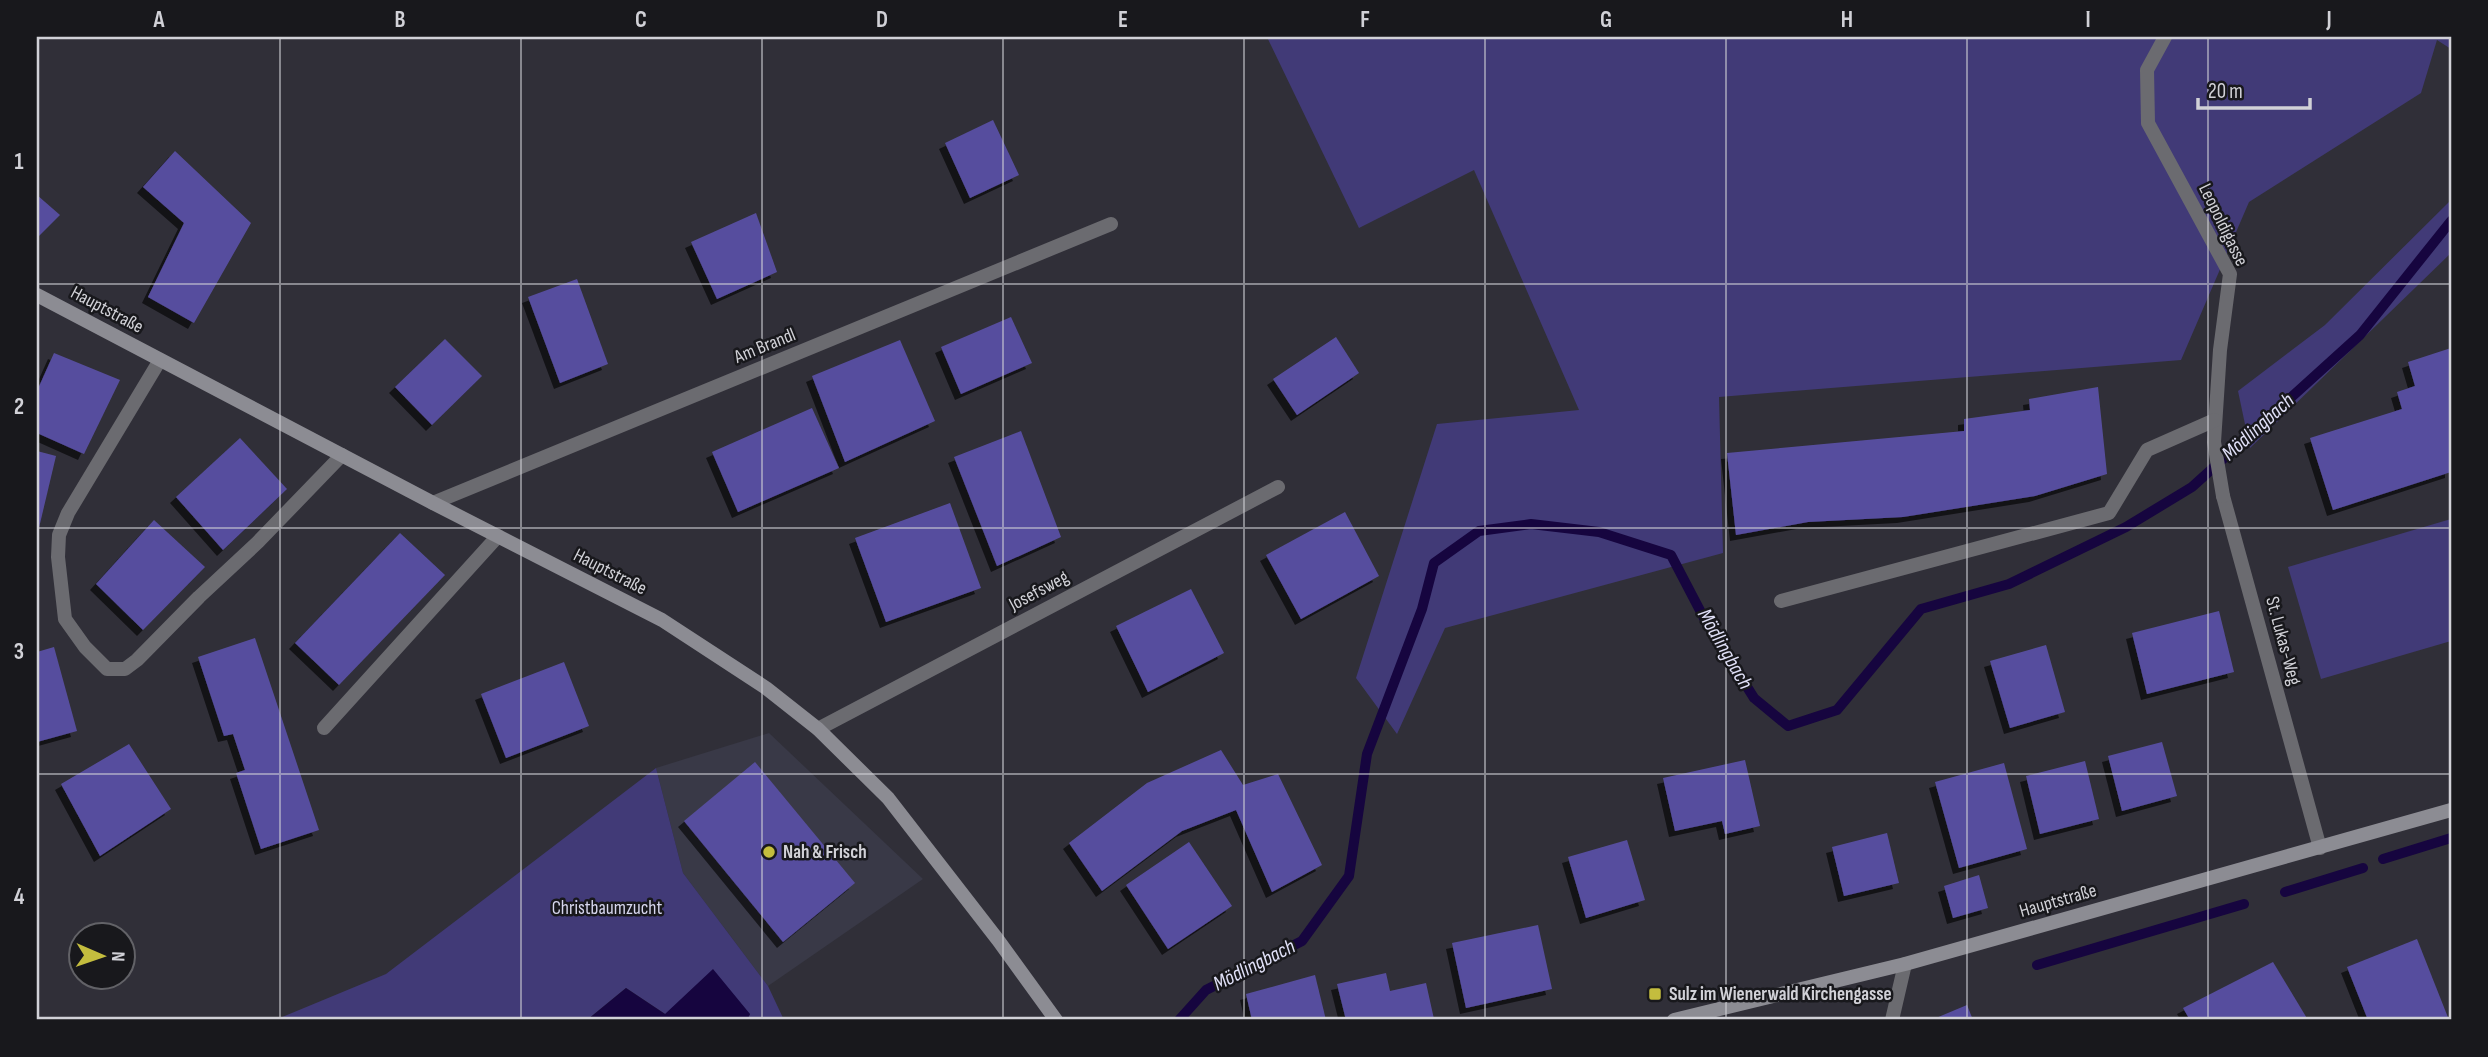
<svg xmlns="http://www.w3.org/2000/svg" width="2488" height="1057" viewBox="0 0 2488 1057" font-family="'Sofia Sans Condensed',sans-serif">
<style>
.built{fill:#393947}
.green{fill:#413a77}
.water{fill:#16053f}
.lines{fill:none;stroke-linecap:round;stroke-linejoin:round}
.stream{stroke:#16053f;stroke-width:10}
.building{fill:#574e9e;filter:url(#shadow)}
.service{stroke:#6b6b70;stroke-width:14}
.minor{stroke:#6b6b70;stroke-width:14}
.secondary{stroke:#8c8c93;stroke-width:14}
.grid{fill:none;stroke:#d1d1d7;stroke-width:2;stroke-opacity:0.55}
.poi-dot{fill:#c4bd3e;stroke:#18181c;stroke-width:2.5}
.labels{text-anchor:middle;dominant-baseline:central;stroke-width:5;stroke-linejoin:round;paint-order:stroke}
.street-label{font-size:19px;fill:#d1d1d7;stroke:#18181c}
.poi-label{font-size:19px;font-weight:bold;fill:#d1d1d7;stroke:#18181c;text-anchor:start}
.park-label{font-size:19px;fill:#d7d7ee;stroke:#18181c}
.water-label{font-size:21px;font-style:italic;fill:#e1e1f8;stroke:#18181c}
.neatline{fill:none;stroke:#d1d1d7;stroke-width:2.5}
.grid-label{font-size:23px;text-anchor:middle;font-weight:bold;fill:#d1d1d7}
</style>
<defs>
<filter id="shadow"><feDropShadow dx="-6" dy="6" stdDeviation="0" flood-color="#0009"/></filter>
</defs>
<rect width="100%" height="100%" fill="#302f38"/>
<polygon class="built" points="769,733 923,879 768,986 683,873 656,768"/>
<g class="green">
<polygon points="1267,37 2436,37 2437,39 2440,37 2451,37 2451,49 2437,40 2421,93 2249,202 2181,360 1719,397 1723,553 1445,628 1397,734 1356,678 1437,424 1579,410 1474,170 1359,228"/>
<polygon points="2451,200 2451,253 2250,448 2238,391 2325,325"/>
<polygon points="2451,519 2451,641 2321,679 2288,567"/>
<polygon points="656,768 683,873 768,986 784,1020 747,1020 750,1014 665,1014 626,988 587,1020 275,1020 386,974"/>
</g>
<polygon class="water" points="713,969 750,1014 747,1020 587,1020 626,988 665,1014"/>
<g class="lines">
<g class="stream">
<polyline points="2383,859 2451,838"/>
<polyline points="2285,892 2363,868"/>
<polyline points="2037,965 2244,904"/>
<polyline points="1179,1020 1206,990 1302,941 1349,876 1367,754 1422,609 1434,563 1479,531 1531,524 1599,532 1671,555 1705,620 1754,698 1788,726 1837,710 1921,609 2009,584 2126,527 2192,487 2360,335 2451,221"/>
</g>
</g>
<g class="building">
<polygon points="993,120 1019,175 970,198 945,143"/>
<polygon points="175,151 251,223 194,323 148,297 184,223 143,187"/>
<polygon points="37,195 60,215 37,238"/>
<polygon points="756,213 777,272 717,299 691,242"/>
<polygon points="577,279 608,364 560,383 528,297"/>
<polygon points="1011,317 1032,363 961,394 941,347"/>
<polygon points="1336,337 1359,373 1297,415 1273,379"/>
<polygon points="445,339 482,376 432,425 395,387"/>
<polygon points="900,340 935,421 845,462 812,376"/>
<polygon points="2451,348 2451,472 2333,510 2310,438 2402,409 2397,392 2415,386 2408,362"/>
<polygon points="54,353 120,380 84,454 37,433 37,391"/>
<polygon points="2098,387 2107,474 2035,496 1903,517 1808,522 1736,535 1727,453 1964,431 1964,419 2030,410 2029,399"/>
<polygon points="812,408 839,468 738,512 712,452"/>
<polygon points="1021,431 1061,537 997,566 954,457"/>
<polygon points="240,438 287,489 223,550 176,497"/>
<polygon points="37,451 56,456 38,532 37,531"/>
<polygon points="950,503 981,588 886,622 855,538"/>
<polygon points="1345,512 1379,576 1301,619 1266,555"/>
<polygon points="154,520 205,567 143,630 96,584"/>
<polygon points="400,533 445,575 339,685 295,643"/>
<polygon points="1191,589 1224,653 1148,692 1116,626"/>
<polygon points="2219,611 2234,672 2147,694 2132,633"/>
<polygon points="255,638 319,830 261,849 236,773 245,770 233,734 224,736 198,657"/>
<polygon points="2046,645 2065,712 2010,728 1990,661"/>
<polygon points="54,647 77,731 37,742 37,652"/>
<polygon points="564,662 589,726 506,758 481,694"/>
<polygon points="2162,742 2177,796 2122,811 2108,756"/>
<polygon points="129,744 171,809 100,856 61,784"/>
<polygon points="1221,750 1243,785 1278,774 1322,865 1272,892 1236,810 1182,831 1102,891 1069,843 1147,783"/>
<polygon points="1745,760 1760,826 1725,834 1722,821 1675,831 1663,778"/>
<polygon points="2085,761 2099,819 2040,834 2026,776"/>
<polygon points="755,762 855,883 783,942 684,821"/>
<polygon points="2004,763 2027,849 1959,868 1935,782"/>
<polygon points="1887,833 1899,883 1844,896 1832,847"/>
<polygon points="1627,840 1645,900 1586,918 1568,857"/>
<polygon points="1189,842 1232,906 1168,949 1126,885"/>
<polygon points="1979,875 1988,908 1953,918 1944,886"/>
<polygon points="1538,925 1552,989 1466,1008 1452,943"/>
<polygon points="2417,939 2449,1020 2368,1020 2347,967"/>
<polygon points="2273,962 2308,1020 2190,1020 2183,1008"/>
<polygon points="1386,973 1390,991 1426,983 1434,1019 1346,1020 1337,984"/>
<polygon points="1315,975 1326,1020 1252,1020 1246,994"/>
<polygon points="1967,1005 1973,1020 1937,1020 1936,1018"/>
</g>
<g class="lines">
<g class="service">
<polyline points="160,360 68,513 59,535 58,557 65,619 85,647 107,669 125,669 137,660 199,597 258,542 342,455"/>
<polyline points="2223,496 2320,848"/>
<polyline points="324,728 498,536"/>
</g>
<g class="minor">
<polyline points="2165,37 2147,70 2148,123 2230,274 2220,350 2214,442 2223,496"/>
<polyline points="433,503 1111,224"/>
<polyline points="1781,601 2109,513 2147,450 2215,420"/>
<polyline points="818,729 1278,487"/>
<polyline points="1892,1020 1905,964"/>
</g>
<g class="secondary">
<polyline points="37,295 433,503 662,620 766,688 818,729 888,798 998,940 1056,1020"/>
<polyline points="1674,1020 1905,964 2451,810"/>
</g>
</g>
<path class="grid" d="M280,37V1020M521,37V1020M762,37V1020M1003,37V1020M1244,37V1020M1485,37V1020M1726,37V1020M1967,37V1020M2208,37V1020M37,284H2451M37,528H2451M37,774H2451"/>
<g class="poi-dot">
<circle cx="769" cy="852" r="7"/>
<rect x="1648" y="987" width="14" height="14" rx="3.5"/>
</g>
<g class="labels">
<g class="street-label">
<text transform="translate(2223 225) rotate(64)">Leopoldigasse</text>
<text transform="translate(107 310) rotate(28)">Hauptstraße</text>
<text transform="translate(765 346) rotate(-22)">Am Brandl</text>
<text transform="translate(610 572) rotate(27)">Hauptstraße</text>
<text transform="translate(1039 591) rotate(-28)">Josefsweg</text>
<text transform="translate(2283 641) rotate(75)">St. Lukas-Weg</text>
<text transform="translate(2058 901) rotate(-16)">Hauptstraße</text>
</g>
<g class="poi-label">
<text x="783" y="852">Nah &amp; Frisch</text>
<text x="1669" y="994">Sulz im Wienerwald Kirchengasse</text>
</g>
<g class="park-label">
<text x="607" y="908">Christbaumzucht</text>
</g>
<g class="water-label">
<text transform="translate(2258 427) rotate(-42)">Mödlingbach</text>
<text transform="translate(1725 649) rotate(60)">Mödlingbach</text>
<text transform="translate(1254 965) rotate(-27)">Mödlingbach</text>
</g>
</g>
<rect width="2488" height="1057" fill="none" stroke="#18181c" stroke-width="77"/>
<g transform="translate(102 956) rotate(92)"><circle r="33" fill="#18181c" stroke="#626267" stroke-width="2"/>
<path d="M0-5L12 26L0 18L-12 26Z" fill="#c4bd3e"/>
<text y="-10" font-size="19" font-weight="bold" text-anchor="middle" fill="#d1d1d7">N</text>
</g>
<path d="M2198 98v10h112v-10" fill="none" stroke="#d1d1d7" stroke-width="3.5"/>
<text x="2208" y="98" font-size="21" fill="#d1d1d7" stroke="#18181c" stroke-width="5" paint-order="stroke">20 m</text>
<rect x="38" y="38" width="2412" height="980" class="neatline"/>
<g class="grid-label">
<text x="159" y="27">A</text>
<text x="400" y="27">B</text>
<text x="641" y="27">C</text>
<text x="882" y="27">D</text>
<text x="1123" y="27">E</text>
<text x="1365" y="27">F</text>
<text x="1606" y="27">G</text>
<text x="1847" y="27">H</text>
<text x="2088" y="27">I</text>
<text x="2329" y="27">J</text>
<text x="19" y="169">1</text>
<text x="19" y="414">2</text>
<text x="19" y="659">3</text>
<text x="19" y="904">4</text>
</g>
</svg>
